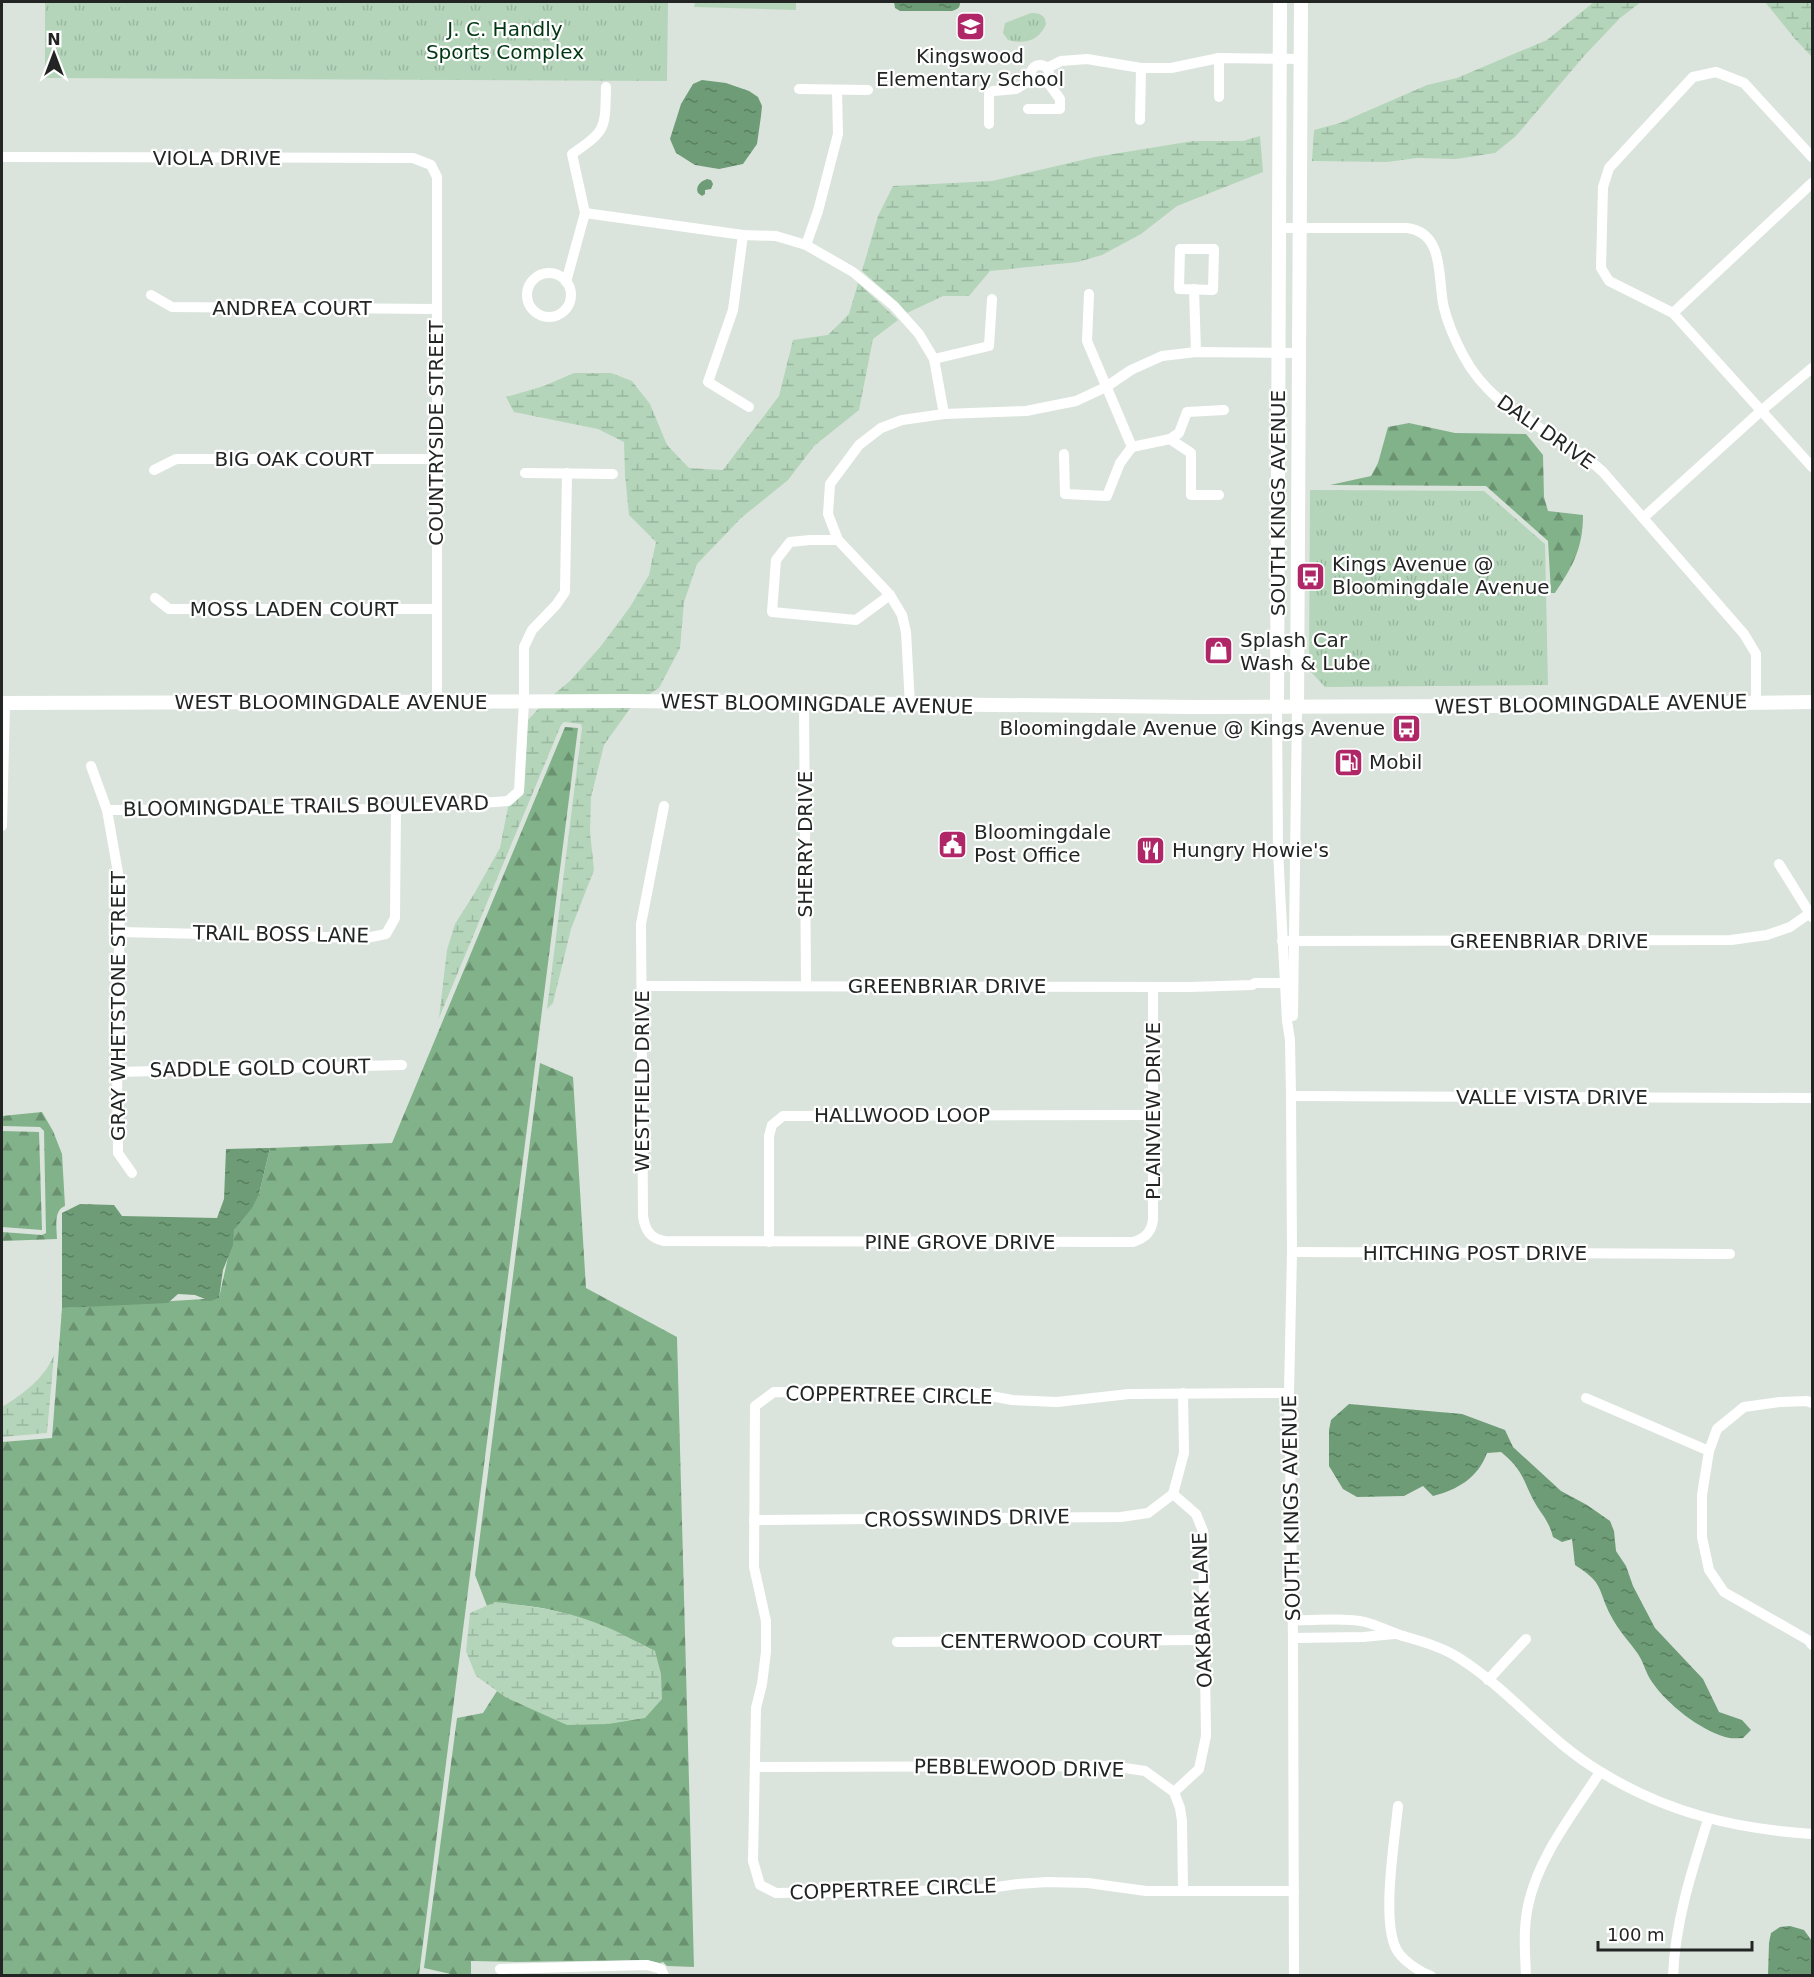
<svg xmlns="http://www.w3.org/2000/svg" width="1814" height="1977" viewBox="0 0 1814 1977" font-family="'DejaVu Sans',sans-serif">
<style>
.forest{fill:url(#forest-firs)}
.wetland{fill:url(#wetland-marsh)}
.park{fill:url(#park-tufts)}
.pitch{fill:#b4d5b9}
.water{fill:url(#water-ripples)}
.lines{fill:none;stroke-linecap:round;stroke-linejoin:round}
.minor{stroke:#fff;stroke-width:10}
.major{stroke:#fff;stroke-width:14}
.labels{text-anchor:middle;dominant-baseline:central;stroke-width:4.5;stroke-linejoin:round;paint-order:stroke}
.park-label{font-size:20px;fill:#003712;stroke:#fff}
.poi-label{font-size:20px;fill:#222523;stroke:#fff;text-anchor:start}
.street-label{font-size:20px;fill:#222523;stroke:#fff}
</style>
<defs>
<pattern id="forest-firs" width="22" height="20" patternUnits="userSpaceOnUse" patternTransform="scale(1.5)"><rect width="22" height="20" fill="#82b28a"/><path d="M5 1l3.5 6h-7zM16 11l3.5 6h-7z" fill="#6a9170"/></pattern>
<pattern id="wetland-marsh" width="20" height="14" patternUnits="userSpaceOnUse" patternTransform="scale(1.5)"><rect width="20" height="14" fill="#b4d5b9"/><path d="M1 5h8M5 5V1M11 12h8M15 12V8" fill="none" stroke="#9ab79f"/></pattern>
<pattern id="park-tufts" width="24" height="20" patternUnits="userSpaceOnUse" patternTransform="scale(1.5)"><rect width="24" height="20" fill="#b4d5b9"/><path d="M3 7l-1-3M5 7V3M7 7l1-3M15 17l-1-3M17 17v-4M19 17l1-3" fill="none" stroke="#9ab79f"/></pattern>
<pattern id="water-ripples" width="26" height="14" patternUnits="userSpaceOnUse" patternTransform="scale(1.5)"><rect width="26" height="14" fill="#6d9c76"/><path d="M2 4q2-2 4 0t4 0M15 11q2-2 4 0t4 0" fill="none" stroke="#597f60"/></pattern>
</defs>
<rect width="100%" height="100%" fill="#dbe4dc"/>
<g class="forest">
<path d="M1409,423L1455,433L1526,434L1543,455L1544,497L1548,511L1583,515C1583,548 1573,566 1555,593H1551L1548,541L1486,486L1330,485L1371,476L1378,463L1388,427Z"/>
<polygon points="565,727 578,728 419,1975 2,1976 2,1442 52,1438 62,1308 219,1298 234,1230 259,1194 270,1148 392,1143"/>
<path d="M540,1063L573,1077L586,1288L677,1337L694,1967L667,1966L663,1962L660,1963L647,1960L516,1962L471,1961V1976L455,1975L424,1968L457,1718L483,1713L497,1691L507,1698L655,1651C611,1629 568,1609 519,1605C508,1604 498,1601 487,1606L475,1575Z"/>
<path d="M42,1112L53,1131L62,1154L65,1206C53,1211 57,1227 57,1239L2,1241V1232L42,1235L46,1233L44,1131L40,1127L2,1126V1116Z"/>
<polygon points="2,1131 39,1132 42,1230 2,1227"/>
</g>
<g class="wetland">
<polygon points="1594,2 1641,2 1620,18 1584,56 1516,136 1495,153 1456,159 1417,158 1387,162 1312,161 1314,130 1340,123 1427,85 1457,78 1547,40"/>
<polygon points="1765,2 1812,2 1812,57 1795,39"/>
<polygon points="1260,136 1263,172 1177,206 1141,234 1102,255 1078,262 990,271 969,296 943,296 907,313 897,302 862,271 878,216 893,186 992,181 1095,157 1193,141 1243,141"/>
<polygon points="858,283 898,320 873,339 859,410 814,446 788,480 741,518 697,564 684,602 680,648 659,688 648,695 552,696 571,680 601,646 630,607 649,575 656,542 629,515 625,475 624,442 598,429 514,412 506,397 544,386 574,373 611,373 632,381 650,404 667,445 689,468 723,470 779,396 793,340 828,335 849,314"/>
<polygon points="631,707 604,745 591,797 590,832 594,870 571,929 553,1003 547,1009 582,728 581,724 564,722 561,725 439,1018 447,950 455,924 474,894 500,848 508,807 523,795 524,791 528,720 539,708"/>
<path d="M54,1355L47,1433L2,1437V1407C22,1395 45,1378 54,1355Z"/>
<path d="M495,1602C532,1606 569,1611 604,1626C622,1633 638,1643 655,1651L661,1674L662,1699L645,1718L608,1724L567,1725L507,1698L476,1676L466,1651L470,1613Z"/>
</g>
<g class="park">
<polygon points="45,2 668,2 667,81 45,78"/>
<path d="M1031,13C1040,13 1045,15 1046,24C1040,40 1024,45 1008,40L1003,33L1005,23Z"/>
<polygon points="1310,490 1484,491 1545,544 1548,685 1325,687 1309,670"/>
</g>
<g class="pitch">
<rect x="111" y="2" width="249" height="5"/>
<polygon points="695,2 796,2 796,10 694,7"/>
</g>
<g class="water">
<path d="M894,2H960C960,8 958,9 952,11H900L895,8Z"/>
<polygon points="702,80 726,83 749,91 758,97 762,106 761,116 757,144 743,164 719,169 695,165 676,153 670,139 681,104 693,84"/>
<path d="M707,179L711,180L713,184L711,189L705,190V194L702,196L698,193C695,186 701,181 707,179Z"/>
<polygon points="270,1148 259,1194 252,1208 234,1230 233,1245 223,1270 219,1298 210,1301 195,1295 178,1294 168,1303 62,1308 62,1213 80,1204 114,1205 122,1216 217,1218 224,1199 226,1149"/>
<path d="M1349,1404L1462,1414L1505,1430L1513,1447L1561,1491L1587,1505L1610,1521L1614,1531L1616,1551L1626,1566L1633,1586L1655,1628L1703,1679L1719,1712L1742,1720L1751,1730L1743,1738C1737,1738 1731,1739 1725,1737C1699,1729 1668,1705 1652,1682C1646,1674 1644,1663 1638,1654C1629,1641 1618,1630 1611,1616C1597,1589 1605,1584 1575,1565L1572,1539L1562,1542L1553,1537C1550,1525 1545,1518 1538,1508C1523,1484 1526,1472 1501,1452L1487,1453C1478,1478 1457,1490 1433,1496L1423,1486L1404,1496L1357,1497L1343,1489L1329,1466V1430L1331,1420Z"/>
<polygon points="1790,1926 1804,1930 1812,1941 1812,1975 1768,1975 1769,1943 1771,1933 1780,1927"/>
</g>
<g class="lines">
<g class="minor">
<polyline points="1219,58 1219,97"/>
<circle cx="1040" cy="74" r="9"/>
<polyline points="1047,68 1061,61 1087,59 1141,68 1171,68 1219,58 1301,59"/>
<polyline points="799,89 868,90"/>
<polyline points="1028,109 1060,109 1060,99 1046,80"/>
<polyline points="1140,120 1141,68"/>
<polyline points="989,124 989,94 993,91 1016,89 1033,79"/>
<polyline points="2,157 413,158 431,165 437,177 437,703"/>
<polyline points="1812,157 1744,83 1716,72 1693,77 1609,168 1603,187 1601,268 1609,281 1673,313 1812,467"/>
<polyline points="585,213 743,235 776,236 806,245 853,272 894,306 919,334 934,359 944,414"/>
<path d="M1279,228H1407C1446,233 1437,280 1444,308C1448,324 1455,340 1463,355C1495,416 1556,429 1603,472L1744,634L1756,654V702"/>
<polyline points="743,235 733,310 708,382 749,407"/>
<polyline points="806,245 818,211 838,134 837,90"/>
<polygon points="1180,249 1214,249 1213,290 1179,289"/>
<circle cx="549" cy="295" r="22"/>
<path d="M566,282L585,213L572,154C607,130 605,129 606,87"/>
<polyline points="1194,289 1196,352"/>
<polyline points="1089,294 1087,341 1132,447"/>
<polyline points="151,295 172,307 436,309"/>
<polyline points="1673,313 1812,183"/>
<polyline points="934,359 989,346 992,299"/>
<polyline points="1170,439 1191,453 1191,495 1219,495"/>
<polyline points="1132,447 1170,439 1179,433 1187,412 1224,410"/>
<polyline points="1064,454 1065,494 1107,496 1120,463 1132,447"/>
<polyline points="154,470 176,459 436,459"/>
<polyline points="525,473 613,474"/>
<polyline points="1643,518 1762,410 1812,368"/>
<polyline points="838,540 810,540 790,542 776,560 772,612 856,620 890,595"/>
<polyline points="155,598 169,609 437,609"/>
<polyline points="804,702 806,985"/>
<polyline points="910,705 906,632 902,615 890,595 838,540 828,514 830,484 859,445 881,428 902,420 944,414 1026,411 1076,401 1106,387 1131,370 1162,356 1196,352 1299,353"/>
<polyline points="1277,707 1278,851 1287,1021 1290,1040 1291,1096 1292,1252 1289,1393 1293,1638 1294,1976"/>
<polyline points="91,766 107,810 120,884 117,1072 118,1153 132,1173"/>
<path d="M664,806L641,924L643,1216C645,1230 650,1238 664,1241L1133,1242C1145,1238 1151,1233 1153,1220V987"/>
<polyline points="107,810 396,809 508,801 519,791 524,702 524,647 532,630 556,605 565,592 567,473"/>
<polyline points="2,826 5,703"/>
<polyline points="1779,864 1812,917"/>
<polyline points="120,932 366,938 386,934 395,918 396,809"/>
<polyline points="1282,941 1731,940 1767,935 1790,927 1810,913"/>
<polyline points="642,986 1190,987 1252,985 1255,983 1293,983"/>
<polyline points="1293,1016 1297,707"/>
<polyline points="117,1072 402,1065"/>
<polyline points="1291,1096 1812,1098"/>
<polyline points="769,1242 769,1136 772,1125 783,1116 1153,1115"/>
<polyline points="1292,1252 1730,1254"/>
<polyline points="1289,1393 1129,1394 1057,1402 1012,1400 975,1393 774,1392 755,1406 754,1567 766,1621 766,1652 762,1684 756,1708 753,1861 760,1885 776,1893 976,1890 1018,1884 1047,1882 1088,1883 1146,1891 1294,1891"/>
<polyline points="1586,1398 1709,1451"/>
<polyline points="1812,1403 1807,1401 1780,1402 1744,1407 1717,1429 1709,1451 1702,1495 1702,1537 1709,1570 1724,1592 1808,1640 1812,1645"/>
<polyline points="1173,1494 1196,1514 1203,1531 1206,1736 1199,1769 1174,1792"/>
<polyline points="1173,1494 1184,1453 1183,1393"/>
<polyline points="754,1520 1121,1517 1148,1513 1173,1494"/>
<path d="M1293,1620C1314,1621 1346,1617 1365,1622C1377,1625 1388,1631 1400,1635C1419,1641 1441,1646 1459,1658C1510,1690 1548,1741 1601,1772C1667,1813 1736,1829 1812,1834"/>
<polyline points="1293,1638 1363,1637 1394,1634"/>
<polyline points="897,1642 1204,1640"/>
<polyline points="1488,1680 1526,1639"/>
<polyline points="756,1767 1111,1766 1145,1771 1174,1792 1180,1808 1182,1821 1183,1891"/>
<path d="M1398,1806C1395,1838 1380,1926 1398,1952C1405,1962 1420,1972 1431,1976"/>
<polyline points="500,1969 647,1965 661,1969 664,1976"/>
<path d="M1526,1976C1525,1953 1523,1929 1528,1906C1538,1857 1573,1814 1600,1772"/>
<path d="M1673,1976C1675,1922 1692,1870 1708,1820"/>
</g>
<g class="major">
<polyline points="2,703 628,701 1194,707 1502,706 1812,702"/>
<polyline points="1277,707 1280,2"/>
<polyline points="1297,707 1301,2"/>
</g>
</g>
<defs>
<symbol id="school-square" viewBox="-11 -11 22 22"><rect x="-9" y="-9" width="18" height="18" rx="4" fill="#b02768" stroke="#fff"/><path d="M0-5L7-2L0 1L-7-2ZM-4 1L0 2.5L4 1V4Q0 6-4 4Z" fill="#fff"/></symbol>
<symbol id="bus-square" viewBox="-11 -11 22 22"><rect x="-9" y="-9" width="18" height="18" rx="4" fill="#b02768" stroke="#fff"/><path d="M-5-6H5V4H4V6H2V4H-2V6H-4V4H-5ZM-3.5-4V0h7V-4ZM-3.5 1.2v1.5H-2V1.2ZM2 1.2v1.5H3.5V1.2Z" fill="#fff"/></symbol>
<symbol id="shop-square" viewBox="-11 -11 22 22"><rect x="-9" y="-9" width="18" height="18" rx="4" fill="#b02768" stroke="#fff"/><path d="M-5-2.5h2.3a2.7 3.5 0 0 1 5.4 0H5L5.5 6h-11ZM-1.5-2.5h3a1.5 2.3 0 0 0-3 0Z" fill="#fff"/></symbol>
<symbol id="fuel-square" viewBox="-11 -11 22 22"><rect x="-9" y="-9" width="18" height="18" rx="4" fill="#b02768" stroke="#fff"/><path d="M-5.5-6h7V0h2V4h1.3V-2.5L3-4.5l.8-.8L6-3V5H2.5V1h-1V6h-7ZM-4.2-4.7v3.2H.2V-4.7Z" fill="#fff"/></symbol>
<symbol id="civic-square" viewBox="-11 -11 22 22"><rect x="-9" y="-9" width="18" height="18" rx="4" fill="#b02768" stroke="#fff"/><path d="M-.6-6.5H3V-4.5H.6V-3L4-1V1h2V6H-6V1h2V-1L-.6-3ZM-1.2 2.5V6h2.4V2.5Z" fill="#fff"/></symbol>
<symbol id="restaurant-square" viewBox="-11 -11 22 22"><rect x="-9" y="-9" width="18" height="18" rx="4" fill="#b02768" stroke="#fff"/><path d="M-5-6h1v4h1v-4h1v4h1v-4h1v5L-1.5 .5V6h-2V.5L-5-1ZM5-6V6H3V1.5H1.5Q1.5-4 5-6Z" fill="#fff"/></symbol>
</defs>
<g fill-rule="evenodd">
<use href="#school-square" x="954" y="10" width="33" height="33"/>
<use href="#bus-square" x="1294" y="560" width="33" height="33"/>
<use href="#shop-square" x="1202" y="634" width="33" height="33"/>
<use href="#bus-square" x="1390" y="712" width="33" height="33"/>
<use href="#fuel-square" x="1332" y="746" width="33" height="33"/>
<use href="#civic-square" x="936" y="828" width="33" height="33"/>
<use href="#restaurant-square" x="1134" y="834" width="33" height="33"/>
</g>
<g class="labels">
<g class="park-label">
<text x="505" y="29">J. C. Handly<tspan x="505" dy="23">Sports Complex</tspan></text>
</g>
<g class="poi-label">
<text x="970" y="56" text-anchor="middle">Kingswood<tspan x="970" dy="23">Elementary School</tspan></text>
<text x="1332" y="564">Kings Avenue @<tspan x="1332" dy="23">Bloomingdale Avenue</tspan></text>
<text x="1240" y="640">Splash Car<tspan x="1240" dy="23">Wash &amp; Lube</tspan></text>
<text x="1385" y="728" text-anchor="end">Bloomingdale Avenue @ Kings Avenue</text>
<text x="1369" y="762">Mobil</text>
<text x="974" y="832">Bloomingdale<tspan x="974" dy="23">Post Office</tspan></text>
<text x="1172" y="850">Hungry Howie's</text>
</g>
<g class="street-label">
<text x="217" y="158">VIOLA DRIVE</text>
<text x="292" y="308">ANDREA COURT</text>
<text transform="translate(1546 432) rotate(35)">DALI DRIVE</text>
<text transform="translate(436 433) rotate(-90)">COUNTRYSIDE STREET</text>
<text x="294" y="459">BIG OAK COURT</text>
<text transform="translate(1278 503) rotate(-90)">SOUTH KINGS AVENUE</text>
<text x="294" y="609">MOSS LADEN COURT</text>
<text x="331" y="702">WEST BLOOMINGDALE AVENUE</text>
<text transform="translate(817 704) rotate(1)">WEST BLOOMINGDALE AVENUE</text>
<text transform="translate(1591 704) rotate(-1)">WEST BLOOMINGDALE AVENUE</text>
<text transform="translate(306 806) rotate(-1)">BLOOMINGDALE TRAILS BOULEVARD</text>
<text transform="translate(805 844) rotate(-90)">SHERRY DRIVE</text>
<text transform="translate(281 934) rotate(1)">TRAIL BOSS LANE</text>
<text x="1549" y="941">GREENBRIAR DRIVE</text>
<text x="947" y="986">GREENBRIAR DRIVE</text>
<text transform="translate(118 1006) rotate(-90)">GRAY WHETSTONE STREET</text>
<text transform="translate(260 1068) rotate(-1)">SADDLE GOLD COURT</text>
<text transform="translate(642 1081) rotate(-90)">WESTFIELD DRIVE</text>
<text x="1552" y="1097">VALLE VISTA DRIVE</text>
<text transform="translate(1153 1111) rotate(-90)">PLAINVIEW DRIVE</text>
<text x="902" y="1115">HALLWOOD LOOP</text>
<text x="960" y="1242">PINE GROVE DRIVE</text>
<text x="1475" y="1253">HITCHING POST DRIVE</text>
<text transform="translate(889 1395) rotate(1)">COPPERTREE CIRCLE</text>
<text transform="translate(1291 1508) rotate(-91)">SOUTH KINGS AVENUE</text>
<text transform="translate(967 1518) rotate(-1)">CROSSWINDS DRIVE</text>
<text transform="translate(1202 1610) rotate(-92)">OAKBARK LANE</text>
<text x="1051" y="1641">CENTERWOOD COURT</text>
<text transform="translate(1019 1768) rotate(1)">PEBBLEWOOD DRIVE</text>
<text transform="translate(893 1889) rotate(-2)">COPPERTREE CIRCLE</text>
</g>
</g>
<rect width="1814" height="1977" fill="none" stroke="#222523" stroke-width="6"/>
<g transform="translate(54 54)" stroke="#ffffff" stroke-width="4.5" paint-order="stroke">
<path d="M0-4.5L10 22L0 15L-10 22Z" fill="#222523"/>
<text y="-9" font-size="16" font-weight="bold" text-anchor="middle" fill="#222523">N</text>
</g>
<path d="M1598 1941v9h154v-9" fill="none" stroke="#222523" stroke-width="3"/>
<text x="1607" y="1941" font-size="18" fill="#222523" stroke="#ffffff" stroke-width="4.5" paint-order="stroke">100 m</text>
</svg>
